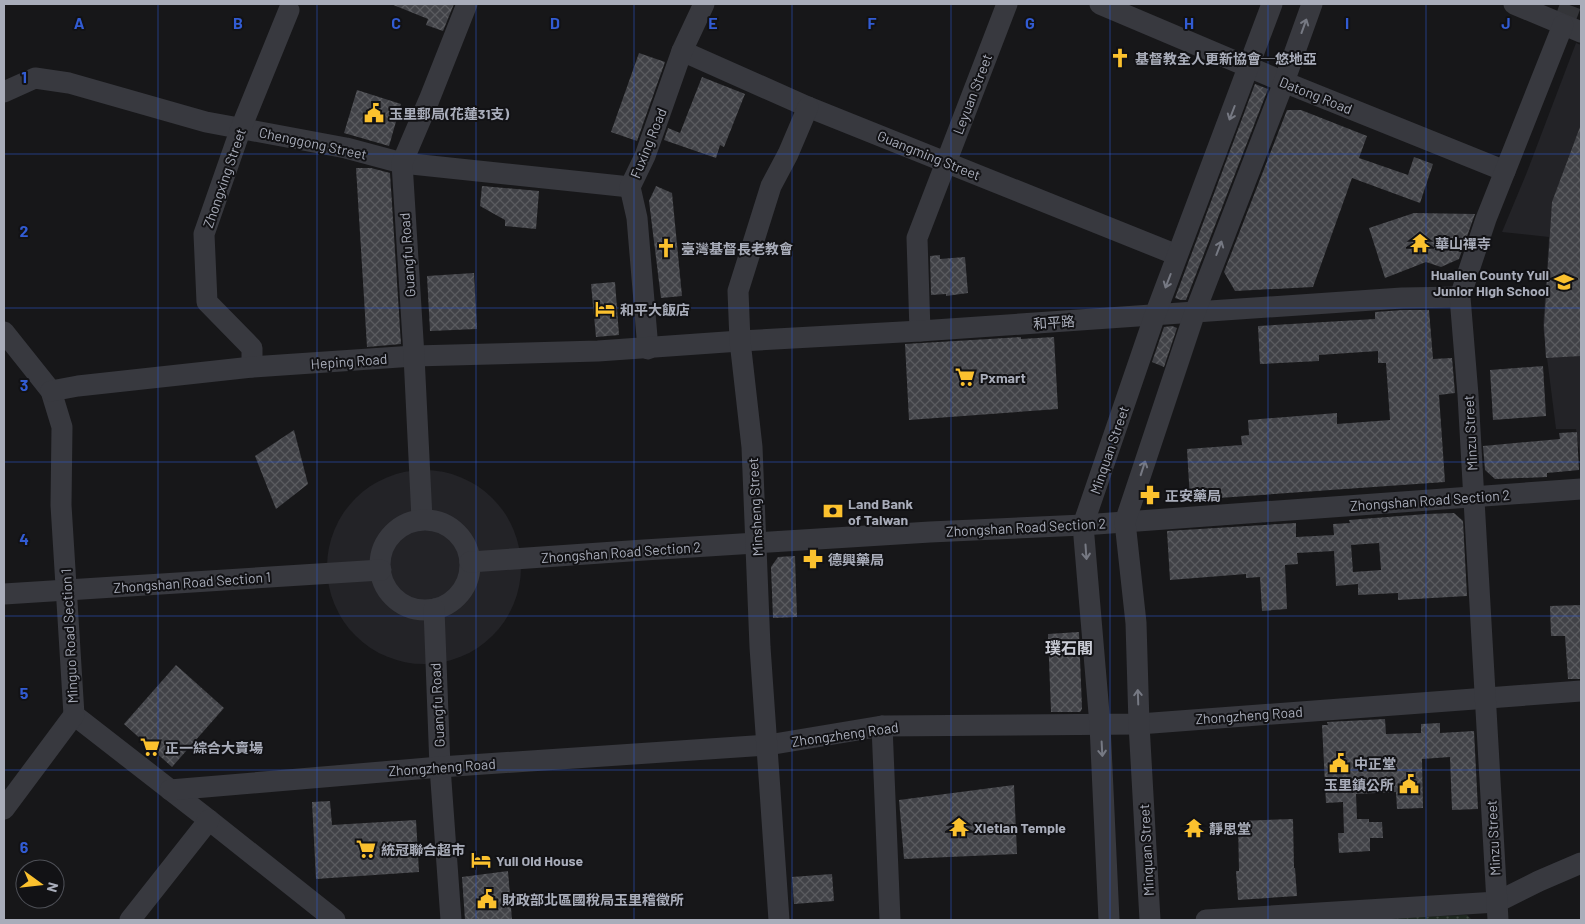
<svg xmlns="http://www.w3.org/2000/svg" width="1585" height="924" viewBox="0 0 1585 924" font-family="Barlow,'Noto Sans TC',sans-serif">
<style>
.built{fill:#232327}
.park{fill:url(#park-dots)}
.building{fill:url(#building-cross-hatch);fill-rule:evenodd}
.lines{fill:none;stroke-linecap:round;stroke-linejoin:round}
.minor-tunnel{stroke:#343539;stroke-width:21;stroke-dasharray:21 11;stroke-linecap:butt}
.minor{stroke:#38393f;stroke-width:21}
.oneway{stroke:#767983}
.grid{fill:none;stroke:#325cd4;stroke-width:1;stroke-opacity:0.55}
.labels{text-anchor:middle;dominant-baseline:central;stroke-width:4;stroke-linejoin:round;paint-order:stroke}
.poi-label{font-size:14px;font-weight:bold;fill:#a9adba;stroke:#121215;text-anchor:start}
.street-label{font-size:14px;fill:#a9adba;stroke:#121215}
.quarter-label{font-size:16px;font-weight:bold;fill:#caccd6;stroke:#121215}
.grid-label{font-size:16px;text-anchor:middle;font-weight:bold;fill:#325cd4;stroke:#121215;stroke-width:4;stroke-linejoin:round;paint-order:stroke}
</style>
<defs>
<pattern id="park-dots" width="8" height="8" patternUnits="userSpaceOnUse" patternTransform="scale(1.25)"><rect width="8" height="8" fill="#1f2820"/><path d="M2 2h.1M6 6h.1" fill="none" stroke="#3d443e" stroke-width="1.8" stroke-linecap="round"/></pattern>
<pattern id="building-cross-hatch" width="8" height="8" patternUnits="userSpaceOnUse" patternTransform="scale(1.25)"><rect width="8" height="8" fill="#414247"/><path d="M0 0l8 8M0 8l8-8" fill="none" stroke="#5a5b5f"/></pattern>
</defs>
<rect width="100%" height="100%" fill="#171719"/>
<g class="built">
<polygon points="1576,43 1581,45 1581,463 1576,429 1556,429 1543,326 1549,237 1502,232 1527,172"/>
<circle cx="424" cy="567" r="97"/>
</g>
<polygon class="park" points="1467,915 1472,920 1345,920"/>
<g class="building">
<polygon points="391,4 454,4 443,31 426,25 428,19"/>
<polygon points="639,53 665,62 637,141 611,132"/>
<polygon points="702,77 745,94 724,147 720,145 716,158 664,140 668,128 680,133"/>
<polygon points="1255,84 1268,89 1186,300 1181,300 1175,298"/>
<polygon points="357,90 401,104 389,146 344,133"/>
<polygon points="1287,110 1301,110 1367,136 1359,158 1408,175 1414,157 1433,164 1420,203 1352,178 1313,287 1235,291 1224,272"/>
<polygon points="1580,127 1581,127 1581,356 1546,358 1544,326 1552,202"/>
<polygon points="356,168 371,168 390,173 401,344 367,347"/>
<polygon points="482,186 539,191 536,229 505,226 505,220 480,206"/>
<polygon points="656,186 672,193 682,296 661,298 649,201"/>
<polygon points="1414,213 1475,214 1459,259 1441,267 1426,262 1385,278 1369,228"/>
<polygon points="940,255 940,259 965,257 968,293 946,296 946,294 931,295 930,256"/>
<polygon points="474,273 477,329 430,331 427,276"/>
<polygon points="615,282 619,335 596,337 591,284"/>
<polygon points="1403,310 1429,310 1433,359 1452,358 1455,393 1439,395 1445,482 1190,500 1187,449 1242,445 1241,436 1249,435 1248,420 1337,413 1337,424 1390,420 1386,363 1378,363 1378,351 1319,355 1319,361 1260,364 1258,326 1375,319 1375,312"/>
<polygon points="1172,326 1177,328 1164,367 1152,362 1164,327"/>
<polygon points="1021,337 1021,339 1054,337 1058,409 909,420 905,344"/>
<polygon points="1543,366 1546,416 1493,420 1490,370"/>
<polygon points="294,430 308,484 276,509 255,456"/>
<polygon points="1577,432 1579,470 1547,473 1547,477 1495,479 1485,470 1483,446 1560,439 1559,433"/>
<path d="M1454,513L1463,521L1467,596L1398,600V593L1358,595V584L1336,586L1334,551L1297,553L1298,564L1285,565L1287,609L1262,611L1260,577L1246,578V574L1170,580L1167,531L1296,523V537L1334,535L1333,524L1350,523L1349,520L1426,514ZM1379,543L1381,570L1353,572L1351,545Z"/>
<polygon points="795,556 797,617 773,618 771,567 778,557"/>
<polygon points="1581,605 1581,636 1580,636 1581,679 1568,679 1565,636 1551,636 1550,606"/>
<polygon points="1079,632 1082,709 1080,712 1051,712 1048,634"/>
<polygon points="176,665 224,708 172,767 124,724"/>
<polygon points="1385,719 1386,734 1421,733 1421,724 1440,723 1440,733 1474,731 1478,809 1452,810 1450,757 1422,759 1423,808 1397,809 1396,792 1356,794 1357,819 1369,819 1369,822 1382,822 1383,838 1370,838 1370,851 1339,853 1338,833 1344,833 1343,802 1326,803 1322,725 1328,725 1327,722"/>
<polygon points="1014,785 1017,854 904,859 899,800"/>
<polygon points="330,801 332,825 416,820 419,872 316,879 312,802"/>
<polygon points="1293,819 1294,868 1295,868 1297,896 1238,900 1236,871 1239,871 1238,821"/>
<polygon points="508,871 512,920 465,920 462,877"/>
<polygon points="832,874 834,901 794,904 792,877"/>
</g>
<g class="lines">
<polyline class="minor-tunnel" points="1563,25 1571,4"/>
<g class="minor">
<polyline points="1100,4 1284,82 1505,171"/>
<polyline points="1514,4 1581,32"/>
<polyline points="682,51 808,107 1177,255"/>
<polyline points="4,92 35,78 69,83 206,122 346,148 402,163 630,187"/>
<polyline points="920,331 917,238 1007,4"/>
<polyline points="4,332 51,391 62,427 61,505 74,715 209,820 335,920"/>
<polyline points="648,349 637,218 630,187 645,156 682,51 704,4"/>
<polyline points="252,367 252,348 207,302 204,234 241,128 289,10"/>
<polyline points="51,391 78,386 252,367 414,356 598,351 740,341 920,331 1195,312 1402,298 1460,297"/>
<polyline points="422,519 414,356 402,163 429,100 467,4"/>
<circle cx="425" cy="565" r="45"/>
<polyline points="470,562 644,550 930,532 1083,525 1581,489"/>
<polyline points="4,594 381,570"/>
<polyline points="434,609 440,767 451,920"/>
<polyline points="882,726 890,920"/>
<polyline points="170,790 440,767 768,745 882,726 1139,724 1581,691"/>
<polyline points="4,809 74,715"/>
<polyline points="130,920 209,820"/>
<polyline points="779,920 760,647 752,447 740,341 738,291 771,186 788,154 808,107"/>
<polyline points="1109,920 1100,725 1083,525 1155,315 1272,4"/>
<polyline points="1150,920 1139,724 1136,623 1125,522 1195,312 1284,82 1312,4"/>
<polyline points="1206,920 1497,902 1539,881 1581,863"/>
<polyline points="1498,920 1468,395 1460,297 1486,219 1563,25"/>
</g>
</g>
<defs><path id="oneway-shaft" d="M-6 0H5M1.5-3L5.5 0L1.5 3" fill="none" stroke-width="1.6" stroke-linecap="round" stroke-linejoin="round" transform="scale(1.25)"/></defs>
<g class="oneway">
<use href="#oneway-shaft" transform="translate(1304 26) rotate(-70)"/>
<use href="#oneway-shaft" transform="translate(1232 113) rotate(111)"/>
<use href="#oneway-shaft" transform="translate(1219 248) rotate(-69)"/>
<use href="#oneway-shaft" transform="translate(1168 281) rotate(111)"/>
<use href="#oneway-shaft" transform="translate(1143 468) rotate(-72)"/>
<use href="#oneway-shaft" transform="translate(1086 552) rotate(86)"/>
<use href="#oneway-shaft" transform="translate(1138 697) rotate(-92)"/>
<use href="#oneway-shaft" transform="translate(1102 749) rotate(87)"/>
</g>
<path class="grid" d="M158,4V920M317,4V920M476,4V920M634,4V920M792,4V920M951,4V920M1110,4V920M1268,4V920M1426,4V920M4,154H1581M4,308H1581M4,462H1581M4,616H1581M4,770H1581"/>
<defs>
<symbol id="church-bare" viewBox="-9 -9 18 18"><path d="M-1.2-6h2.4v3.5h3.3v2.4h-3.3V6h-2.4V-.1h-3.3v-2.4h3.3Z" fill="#fbc12e" stroke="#121215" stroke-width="2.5" paint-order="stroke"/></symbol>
<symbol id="civic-bare" viewBox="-9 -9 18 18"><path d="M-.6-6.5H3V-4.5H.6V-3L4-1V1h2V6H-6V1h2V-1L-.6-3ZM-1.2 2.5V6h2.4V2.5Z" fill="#fbc12e" stroke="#121215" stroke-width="2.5" paint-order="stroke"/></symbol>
<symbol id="temple-bare" viewBox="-9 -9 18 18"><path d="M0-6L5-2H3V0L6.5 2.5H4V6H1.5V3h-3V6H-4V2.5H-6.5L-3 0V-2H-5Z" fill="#fbc12e" stroke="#121215" stroke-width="2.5" paint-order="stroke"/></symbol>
<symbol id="school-bare" viewBox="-9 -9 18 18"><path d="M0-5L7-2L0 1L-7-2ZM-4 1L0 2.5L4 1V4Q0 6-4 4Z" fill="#fbc12e" stroke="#121215" stroke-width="2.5" paint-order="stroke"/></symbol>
<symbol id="hotel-bare" viewBox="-9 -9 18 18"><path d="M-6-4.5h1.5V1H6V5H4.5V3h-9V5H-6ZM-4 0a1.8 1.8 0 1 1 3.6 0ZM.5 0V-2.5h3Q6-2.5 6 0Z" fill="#fbc12e" stroke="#121215" stroke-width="2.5" paint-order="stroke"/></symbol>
<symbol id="supermarket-bare" viewBox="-9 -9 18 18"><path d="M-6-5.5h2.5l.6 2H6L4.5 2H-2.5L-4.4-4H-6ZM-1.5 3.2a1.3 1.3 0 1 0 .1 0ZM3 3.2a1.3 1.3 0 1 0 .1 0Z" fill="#fbc12e" stroke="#121215" stroke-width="2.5" paint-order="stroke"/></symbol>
<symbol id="pharmacy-bare" viewBox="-9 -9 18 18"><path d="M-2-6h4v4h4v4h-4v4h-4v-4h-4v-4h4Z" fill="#fbc12e" stroke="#121215" stroke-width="2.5" paint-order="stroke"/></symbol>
<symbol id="bank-bare" viewBox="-9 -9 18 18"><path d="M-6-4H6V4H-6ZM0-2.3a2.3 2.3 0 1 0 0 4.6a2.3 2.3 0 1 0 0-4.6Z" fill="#fbc12e" stroke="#121215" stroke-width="2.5" paint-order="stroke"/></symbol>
</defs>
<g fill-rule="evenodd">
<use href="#church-bare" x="1106" y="44" width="28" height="28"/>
<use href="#civic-bare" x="360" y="99" width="28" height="28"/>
<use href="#temple-bare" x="1406" y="229" width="28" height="28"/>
<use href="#church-bare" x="652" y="234" width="28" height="28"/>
<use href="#school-bare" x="1550" y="268" width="28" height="28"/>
<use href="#hotel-bare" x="591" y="295" width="28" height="28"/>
<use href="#supermarket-bare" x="951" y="363" width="28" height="28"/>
<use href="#pharmacy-bare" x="1136" y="481" width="28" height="28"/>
<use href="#bank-bare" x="819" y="497" width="28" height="28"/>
<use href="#pharmacy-bare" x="799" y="545" width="28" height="28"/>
<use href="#supermarket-bare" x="136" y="733" width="28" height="28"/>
<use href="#civic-bare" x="1325" y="749" width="28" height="28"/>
<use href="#civic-bare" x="1395" y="770" width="28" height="28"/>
<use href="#temple-bare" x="945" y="813" width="28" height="28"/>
<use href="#temple-bare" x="1180" y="814" width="28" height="28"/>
<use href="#supermarket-bare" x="352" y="835" width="28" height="28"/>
<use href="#hotel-bare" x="467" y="846" width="28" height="28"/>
<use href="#civic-bare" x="473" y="885" width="28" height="28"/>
</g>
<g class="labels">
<g class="poi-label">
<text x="1135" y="58">基督教全人更新協會─悠地亞</text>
<text x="389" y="113">玉里郵局(花蓮31支)</text>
<text x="1435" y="243">華山禪寺</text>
<text x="681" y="248">臺灣基督長老教會</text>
<text x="1549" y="274" text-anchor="end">Hualien County Yuli<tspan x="1549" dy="16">Junior High School</tspan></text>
<text x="620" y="309">和平大飯店</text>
<text x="980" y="377">Pxmart</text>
<text x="1165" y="495">正安藥局</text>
<text x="848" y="503">Land Bank<tspan x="848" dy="16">of Taiwan</tspan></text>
<text x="828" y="559">德興藥局</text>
<text x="165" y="747">正一綜合大賣場</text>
<text x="1354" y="763">中正堂</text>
<text x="1394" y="784" text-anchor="end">玉里鎮公所</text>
<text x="974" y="827">Xietian Temple</text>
<text x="1209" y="828">靜思堂</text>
<text x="381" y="849">統冠聯合超市</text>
<text x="496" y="860">Yuli Old House</text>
<text x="502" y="899">財政部北區國稅局玉里稽徵所</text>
</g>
<g class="street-label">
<text transform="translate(972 94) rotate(-69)">Leyuan Street</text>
<text transform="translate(1316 95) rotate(22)">Datong Road</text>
<text transform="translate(313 143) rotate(12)">Chenggong Street</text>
<text transform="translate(648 143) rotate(-68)">Fuxing Road</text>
<text transform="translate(929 155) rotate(22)">Guangming Street</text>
<text transform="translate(224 178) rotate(-71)">Zhongxing Street</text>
<text transform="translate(407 255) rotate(-94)">Guangfu Road</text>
<text transform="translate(1054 322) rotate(-4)">和平路</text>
<text transform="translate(349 361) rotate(-4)">Heping Road</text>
<text transform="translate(1470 433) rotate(-93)">Minzu Street</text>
<text transform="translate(1109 450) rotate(-71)">Minquan Street</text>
<text transform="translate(1430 500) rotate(-4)">Zhongshan Road Section 2</text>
<text transform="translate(755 507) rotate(-93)">Minsheng Street</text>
<text transform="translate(1026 527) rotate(-3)">Zhongshan Road Section 2</text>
<text transform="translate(621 552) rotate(-4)">Zhongshan Road Section 2</text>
<text transform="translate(192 582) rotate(-4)">Zhongshan Road Section 1</text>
<text transform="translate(69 636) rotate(-93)">Minguo Road Section 1</text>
<text transform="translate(437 705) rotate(-93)">Guangfu Road</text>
<text transform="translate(1249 715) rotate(-4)">Zhongzheng Road</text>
<text transform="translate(845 734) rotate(-8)">Zhongzheng Road</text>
<text transform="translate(442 767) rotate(-4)">Zhongzheng Road</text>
<text transform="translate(1493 838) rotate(-93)">Minzu Street</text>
<text transform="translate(1146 850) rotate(-93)">Minquan Street</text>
</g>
<g class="quarter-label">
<text x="1069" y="647">璞石閣</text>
</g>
</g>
<g class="grid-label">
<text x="79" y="29">A</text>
<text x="238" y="29">B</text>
<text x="396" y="29">C</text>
<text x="555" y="29">D</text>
<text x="713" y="29">E</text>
<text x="872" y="29">F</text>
<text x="1030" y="29">G</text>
<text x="1189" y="29">H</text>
<text x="1347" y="29">I</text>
<text x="1506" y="29">J</text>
<text x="24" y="83">1</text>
<text x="24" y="237">2</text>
<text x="24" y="391">3</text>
<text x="24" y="545">4</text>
<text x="24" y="699">5</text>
<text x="24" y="853">6</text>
</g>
<rect width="1585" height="924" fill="none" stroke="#a9adba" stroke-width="10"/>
<g transform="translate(40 884) rotate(105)"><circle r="24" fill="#121215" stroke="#4e5057"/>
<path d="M0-4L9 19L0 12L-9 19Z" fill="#fbc12e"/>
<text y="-8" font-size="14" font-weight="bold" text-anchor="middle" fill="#a9adba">N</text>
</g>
</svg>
